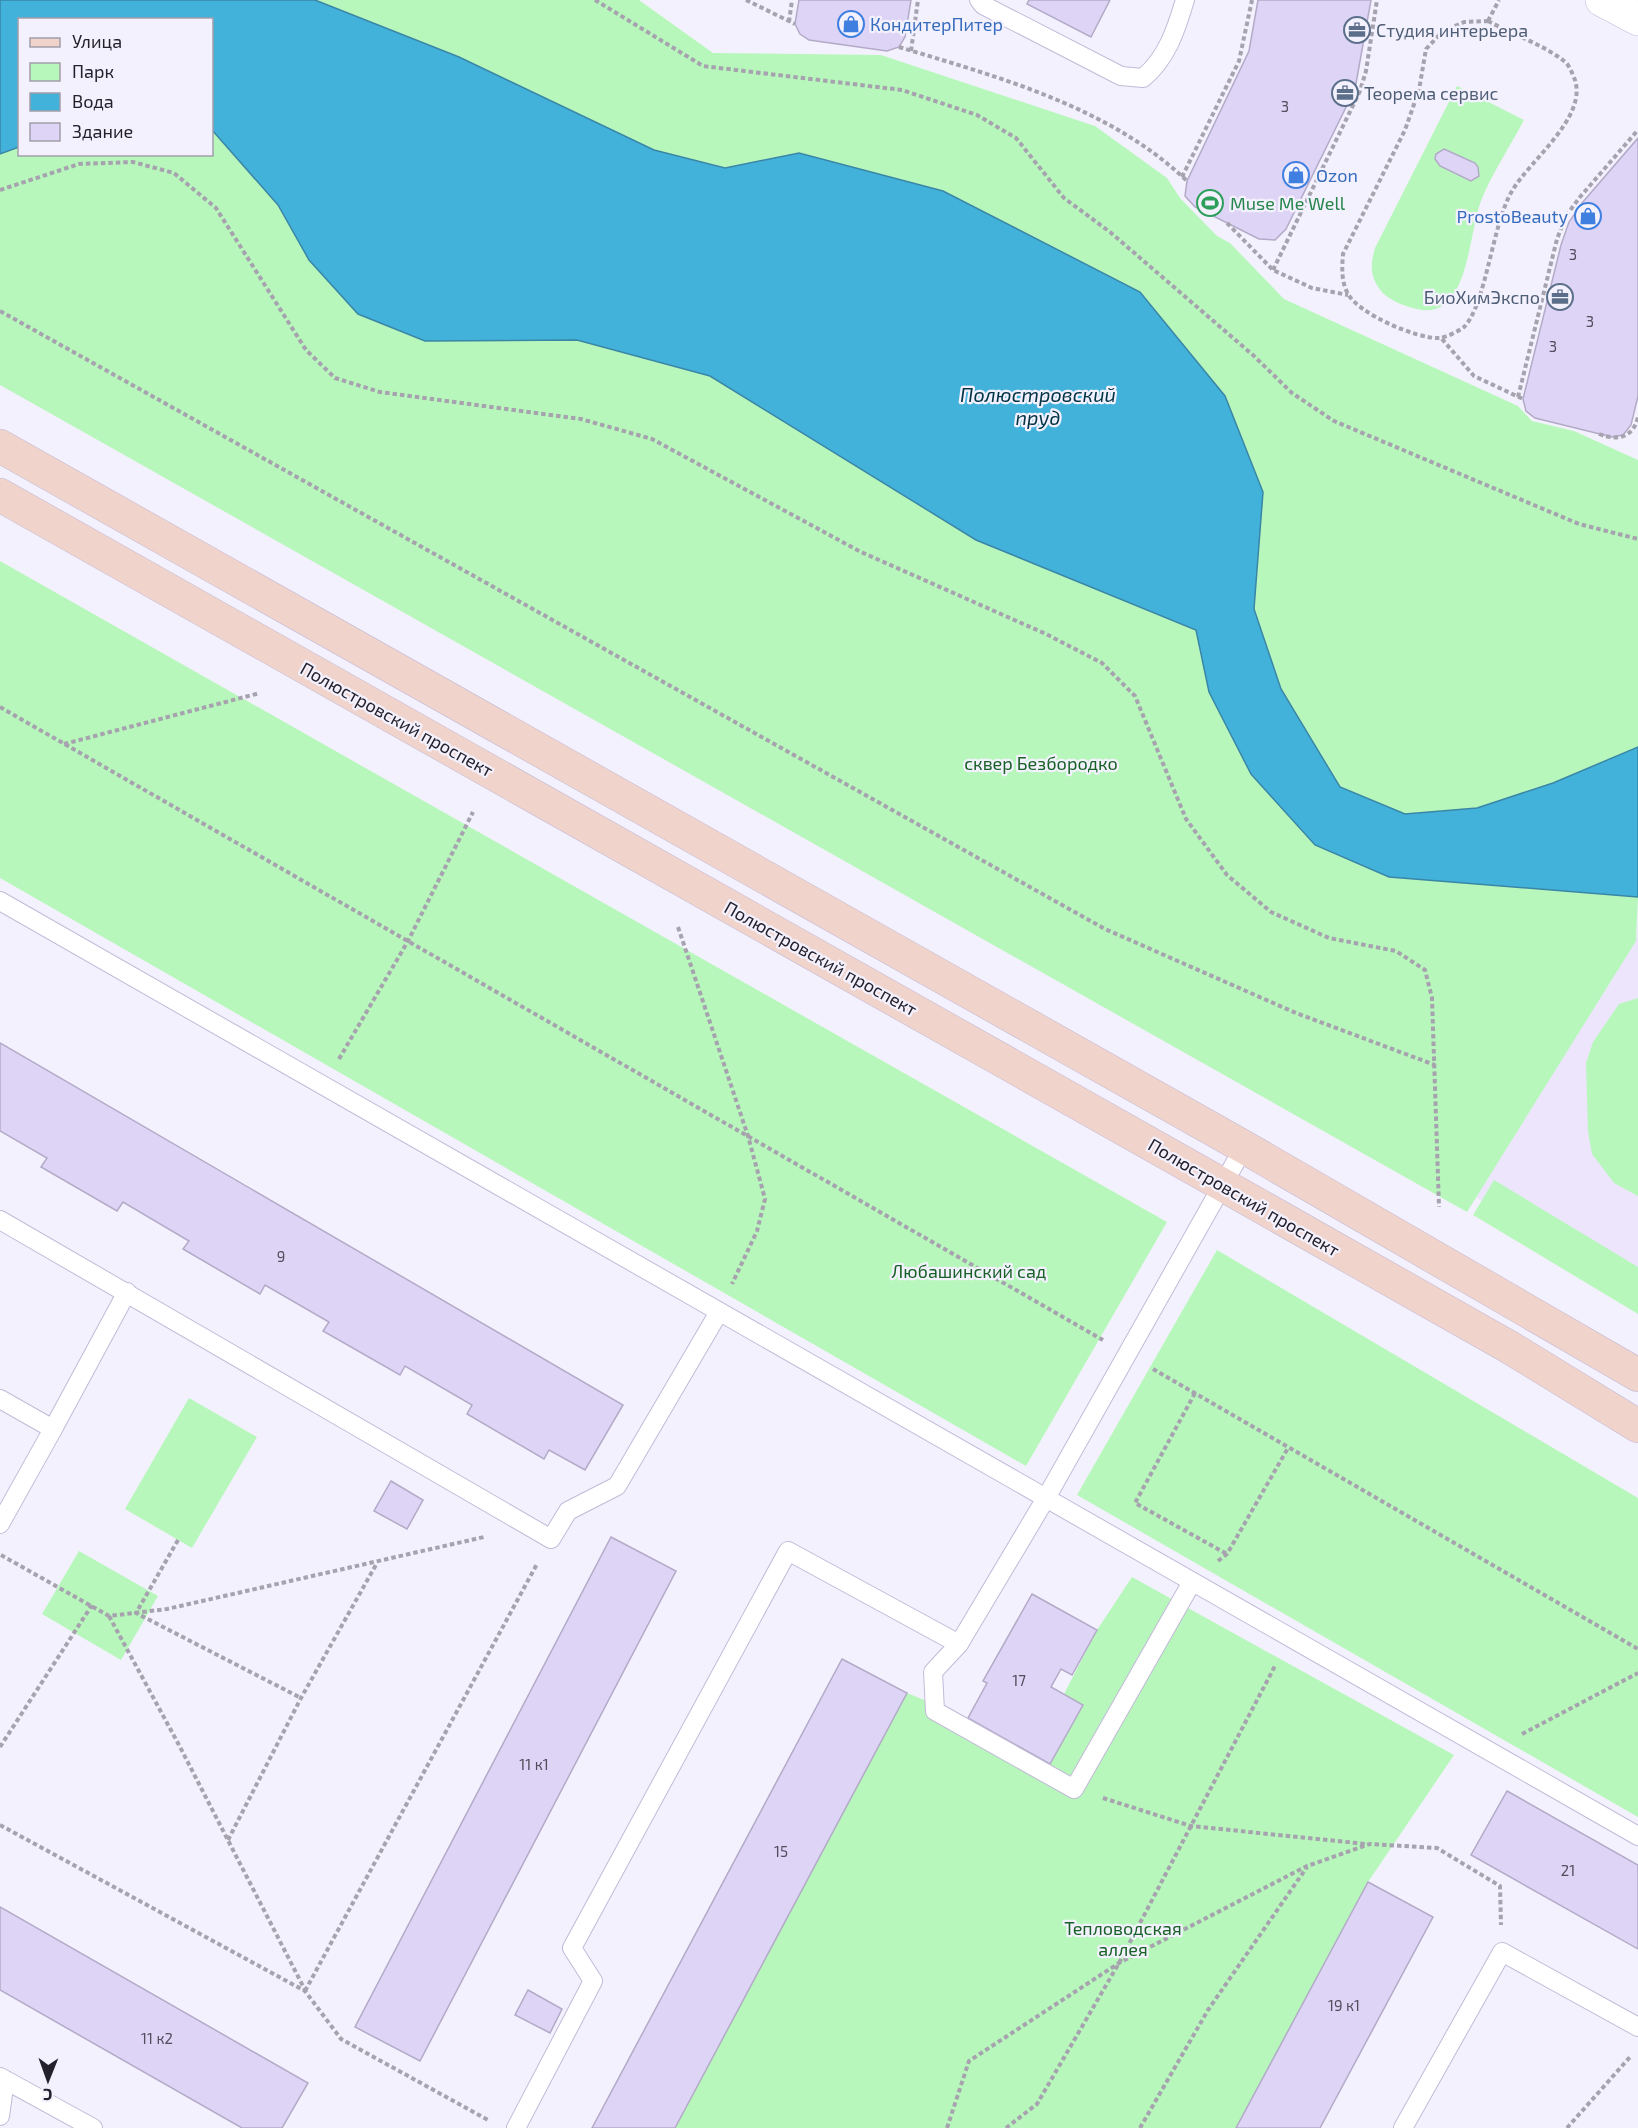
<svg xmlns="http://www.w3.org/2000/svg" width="1638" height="2128" viewBox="0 0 1638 2128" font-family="'Exo 2',sans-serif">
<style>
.built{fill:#ece5fc}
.green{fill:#b8f7bc}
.water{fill:#43b2db;stroke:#3a86a6;stroke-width:1.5}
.building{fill:#ded5f6;stroke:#b2aac7;stroke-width:1.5}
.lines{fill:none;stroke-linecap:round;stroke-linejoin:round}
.lane-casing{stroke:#c2bad8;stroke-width:20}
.street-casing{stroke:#c2bad8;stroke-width:34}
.secondary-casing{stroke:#c2bad8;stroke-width:34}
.path{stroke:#a6a3af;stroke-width:4;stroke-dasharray:4.5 3;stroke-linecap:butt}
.lane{stroke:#fff;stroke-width:18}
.street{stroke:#fff;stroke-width:33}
.secondary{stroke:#f0d3ca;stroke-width:33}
.labels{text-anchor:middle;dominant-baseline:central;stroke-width:4.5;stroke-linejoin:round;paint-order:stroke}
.number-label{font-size:15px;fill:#524e5e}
.shop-label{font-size:18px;fill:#366cbe;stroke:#f4f1fe;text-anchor:start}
.service-label{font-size:18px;fill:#4e5e75;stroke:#f4f1fe;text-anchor:start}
.leisure-label{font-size:18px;fill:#27864d;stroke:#f4f1fe;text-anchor:start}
.street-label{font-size:18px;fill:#24212c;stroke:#f4f1fe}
.park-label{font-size:18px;fill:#176126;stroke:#f4f1fe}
.water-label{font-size:20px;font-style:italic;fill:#013445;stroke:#f4f1fe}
</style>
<rect width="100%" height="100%" fill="#f4f1fe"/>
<polygon class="built" points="1638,922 1638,1294 1476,1197 1636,941"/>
<g class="green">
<polygon points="315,0 639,0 713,53 881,55 1095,126 1167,178 1180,198 1217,236 1230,243 1284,299 1518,406 1532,421 1574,431 1638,460 1638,747 1553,783 1477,808 1405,814 1340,787 1281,689 1254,609 1257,555 799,153 725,168 654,150 459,57"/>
<path d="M1457,86L1524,120C1510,147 1492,173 1481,201C1468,234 1469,322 1417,309C1406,307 1388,300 1381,291C1370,277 1370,265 1375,248Z"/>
<polygon points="212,130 278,205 309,260 425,341 577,340 710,376 976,540 1196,630 1209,692 1251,774 1315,845 1389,877 1638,897 1636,941 1467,1212 0,385 0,154 19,147 20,154 212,154"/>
<polygon points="0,561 1167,1222 1026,1466 0,878"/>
<polygon points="1638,998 1638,1196 1614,1183 1592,1154 1588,1131 1586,1063 1593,1042 1619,1004"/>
<polygon points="1494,1180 1638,1267 1638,1314 1473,1215"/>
<polygon points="1217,1250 1638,1498 1638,1817 1077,1495"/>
<polygon points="189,1398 257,1437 192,1548 125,1509"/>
<polygon points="79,1551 158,1596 121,1660 42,1614"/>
<polygon points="1132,1577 1454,1755 1368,1882 1236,2128 675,2128 907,1693 968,1718 1050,1764 1083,1705 1064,1694 1097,1630"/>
</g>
<polygon class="water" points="0,0 315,0 459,57 654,150 725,168 799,153 943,191 1140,292 1225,396 1263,492 1254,609 1281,689 1340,787 1405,814 1477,808 1553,783 1638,747 1638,897 1389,877 1315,845 1251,774 1209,692 1196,630 976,540 710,376 577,340 425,341 358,314 309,260 278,205 212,130 212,20 20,20 19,147 0,154"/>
<g class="building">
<polygon points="799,0 911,0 905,37 899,47 887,51 809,40 800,34 795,24"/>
<polygon points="1029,0 1110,0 1091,37 1027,4"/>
<polygon points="1258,0 1371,0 1355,89 1286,229 1275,240 1259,239 1195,207 1185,196 1187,181 1249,51"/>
<polygon points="1638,138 1638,396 1631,425 1623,435 1612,437 1535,418 1526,411 1523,399 1561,245 1569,222 1582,203"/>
<polygon points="1444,149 1475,163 1478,167 1479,176 1471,181 1440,166 1435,159 1436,154"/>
<polygon points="0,1043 623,1405 585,1470 549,1450 544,1459 467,1414 472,1405 405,1366 400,1375 323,1331 329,1322 265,1285 260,1294 183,1249 189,1241 123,1202 117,1211 41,1167 47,1158 0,1131"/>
<polygon points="391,1481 423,1500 407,1529 374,1511"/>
<polygon points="611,1537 676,1571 420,2061 355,2027"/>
<polygon points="1032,1594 1097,1630 1072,1675 1061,1669 1051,1687 1083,1705 1050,1764 968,1718 987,1683 983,1681"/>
<polygon points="842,1659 907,1693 675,2128 592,2128"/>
<polygon points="1507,1791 1638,1865 1638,1949 1471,1855"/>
<polygon points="1368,1882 1433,1917 1320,2128 1236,2128"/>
<polygon points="0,1907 308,2083 282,2128 242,2128 0,1990"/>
<polygon points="528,1990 562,2009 550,2033 515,2015"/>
</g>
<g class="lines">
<defs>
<g id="lane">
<path d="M979,0L983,5L1121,76L1143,78C1167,58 1176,30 1185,0"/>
<polyline points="0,901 1638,1836"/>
<polyline points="0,1220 551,1539 568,1511 617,1486 719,1312"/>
<polyline points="0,1399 53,1429 0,1524"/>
<polyline points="53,1429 127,1292"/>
<polyline points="959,1644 933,1672 935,1711 1074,1789 1192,1582"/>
<polyline points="0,2077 93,2128"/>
<polyline points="0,2116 5,2080"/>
<polyline points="516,2128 593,1981 572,1948 788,1551 959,1644 1046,1498 1244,1147"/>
<polyline points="1403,2128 1502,1952 1638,2027"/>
</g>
<polyline id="street" points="1602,0 1638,19"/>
<g id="secondary">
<polyline points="0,446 1244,1147 1638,1375"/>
<polyline points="0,495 1223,1185 1509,1347 1638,1426"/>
</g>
</defs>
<use href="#lane" class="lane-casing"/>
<use href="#street" class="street-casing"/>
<use href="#secondary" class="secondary-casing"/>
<g class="path">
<polyline points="595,0 703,66 902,90 977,115 1016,138 1064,198 1110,232 1254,356 1292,393 1334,421 1579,524 1638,539"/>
<polyline points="746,0 795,24"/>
<path d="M1488,21C1512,34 1542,44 1564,61C1569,64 1573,75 1575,80C1587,118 1530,160 1512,191C1492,225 1486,305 1464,327C1459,331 1445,338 1439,338C1417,339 1359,314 1348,294C1341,281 1342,268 1343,254L1405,130L1419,90L1426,49L1442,32L1464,22Z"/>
<polyline points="1488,21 1499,0"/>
<polyline points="789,22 792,0"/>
<path d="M899,47C998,77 1110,107 1187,181"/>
<polyline points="911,51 918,0"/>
<polyline points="1182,177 1239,61 1252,0"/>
<polyline points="0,190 79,164 133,162 174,173 216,208 306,350 335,378 380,392 581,419 652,439 861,552 1046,634 1102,663 1135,696 1186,819 1227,875 1271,912 1329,938 1396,951 1425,970 1432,998 1439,1207"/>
<polyline points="1227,223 1273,270 1312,288 1348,295"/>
<polyline points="1273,270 1360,91 1366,71 1377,0"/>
<polyline points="0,311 1105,929 1296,1013 1435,1065"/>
<polyline points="1442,339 1474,376 1523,399"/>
<polyline points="1518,397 1557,239 1566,216 1580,197 1638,130"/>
<path d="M1599,434C1617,441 1633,438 1638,417"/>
<polyline points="0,707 1103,1340"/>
<polyline points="64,744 260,693"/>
<polyline points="678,927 748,1136 765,1199 757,1231 732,1284"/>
<polyline points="339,1059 408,941 473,812"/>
<polyline points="1153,1369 1638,1649"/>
<polyline points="1195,1393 1135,1503 1227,1554"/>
<polyline points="178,1540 136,1613 301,1698"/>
<polyline points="1,1555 109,1616 167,1609 484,1537"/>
<polyline points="1218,1561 1227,1554 1288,1448"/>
<polyline points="109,1616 179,1745 305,1990"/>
<polyline points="1522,1734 1638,1673"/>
<polyline points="0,1747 92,1605"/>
<polyline points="1103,1798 1191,1826 1366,1844"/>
<polyline points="0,1825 305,1991 341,2039 488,2120"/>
<polyline points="228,1840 301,1698 377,1563"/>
<polyline points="305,1991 537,1564"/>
<polyline points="947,2128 969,2061 1119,1963 1307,1866 1370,1844 1437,1848 1500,1886 1501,1925"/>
<polyline points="1006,2128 1037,2104 1119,1963 1276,1664"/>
<polyline points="1140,2128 1208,2010 1307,1867"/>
<polyline points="1567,2128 1630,2057"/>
</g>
<use href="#lane" class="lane"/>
<use href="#street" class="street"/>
<use href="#secondary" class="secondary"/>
</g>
<defs>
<symbol id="shop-ring" viewBox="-11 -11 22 22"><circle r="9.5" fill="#f4f1fe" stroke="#3f7fe0" stroke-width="1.5"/><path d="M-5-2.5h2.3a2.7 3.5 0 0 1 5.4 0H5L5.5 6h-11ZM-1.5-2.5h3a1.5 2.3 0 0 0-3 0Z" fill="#3f7fe0"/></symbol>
<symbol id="office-ring" viewBox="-11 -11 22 22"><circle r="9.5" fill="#f4f1fe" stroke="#5c6f8a" stroke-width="1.5"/><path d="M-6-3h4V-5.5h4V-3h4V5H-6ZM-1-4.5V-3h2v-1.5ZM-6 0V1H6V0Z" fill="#5c6f8a"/></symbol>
<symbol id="stadium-ring" viewBox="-11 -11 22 22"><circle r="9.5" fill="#f4f1fe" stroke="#2e9e5b" stroke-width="1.5"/><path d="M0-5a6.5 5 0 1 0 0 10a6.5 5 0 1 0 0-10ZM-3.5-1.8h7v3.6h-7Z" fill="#2e9e5b"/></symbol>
</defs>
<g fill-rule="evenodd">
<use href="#shop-ring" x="836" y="9" width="30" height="30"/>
<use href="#office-ring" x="1342" y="15" width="30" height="30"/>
<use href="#office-ring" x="1330" y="78" width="30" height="30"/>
<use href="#shop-ring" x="1281" y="160" width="30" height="30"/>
<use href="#stadium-ring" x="1195" y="188" width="30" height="30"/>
<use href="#shop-ring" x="1573" y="201" width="30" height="30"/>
<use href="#office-ring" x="1545" y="282" width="30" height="30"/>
</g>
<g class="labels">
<g class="number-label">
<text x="1285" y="106">3</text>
<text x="1573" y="254">3</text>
<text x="1590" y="321">3</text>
<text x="1553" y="346">3</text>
<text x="281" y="1256">9</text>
<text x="1019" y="1680">17</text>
<text x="534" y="1764">11 к1</text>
<text x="781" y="1851">15</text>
<text x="1568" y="1870">21</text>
<text x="1344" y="2005">19 к1</text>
<text x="157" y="2038">11 к2</text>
</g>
<g class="shop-label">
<text x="870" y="24">КондитерПитер</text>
<text x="1316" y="175">Ozon</text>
<text x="1568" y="216" text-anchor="end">ProstoBeauty</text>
</g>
<g class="service-label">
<text x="1376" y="30">Студия интерьера</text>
<text x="1364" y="93">Теорема сервис</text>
<text x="1540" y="297" text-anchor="end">БиоХимЭкспо</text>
</g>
<g class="leisure-label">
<text x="1230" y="203">Muse Me Well</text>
</g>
<g class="street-label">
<text transform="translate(397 719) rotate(29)">Полюстровский проспект</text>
<text transform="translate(821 958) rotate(29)">Полюстровский проспект</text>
<text transform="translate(1244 1197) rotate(30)">Полюстровский проспект</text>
</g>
<g class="park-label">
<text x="1041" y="763">сквер Безбородко</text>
<text x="969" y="1271">Любашинский сад</text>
<text x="1123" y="1928">Тепловодская<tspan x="1123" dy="21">аллея</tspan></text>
</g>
<g class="water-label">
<text x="1038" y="394">Полюстровский<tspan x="1038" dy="23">пруд</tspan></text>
</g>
</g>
<rect x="18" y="18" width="195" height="138" fill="#f4f1fe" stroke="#a19eaa" stroke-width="1.5"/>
<rect x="30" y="38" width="30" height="9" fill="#f0d3ca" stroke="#a19eaa" stroke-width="1.5"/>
<text x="72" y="48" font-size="18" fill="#24212c">Улица</text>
<rect x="30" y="63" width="30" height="18" fill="#b8f7bc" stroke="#a19eaa" stroke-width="1.5"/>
<text x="72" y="78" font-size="18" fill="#24212c">Парк</text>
<rect x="30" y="93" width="30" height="18" fill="#43b2db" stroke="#a19eaa" stroke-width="1.5"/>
<text x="72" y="108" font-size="18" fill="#24212c">Вода</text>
<rect x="30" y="123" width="30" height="18" fill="#ded5f6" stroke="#a19eaa" stroke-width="1.5"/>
<text x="72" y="138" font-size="18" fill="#24212c">Здание</text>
<g transform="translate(48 2080) rotate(181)" stroke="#f4f1fe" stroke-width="4.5" paint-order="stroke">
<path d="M0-4.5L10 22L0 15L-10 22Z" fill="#24212c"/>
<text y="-9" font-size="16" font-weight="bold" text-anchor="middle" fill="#24212c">С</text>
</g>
</svg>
